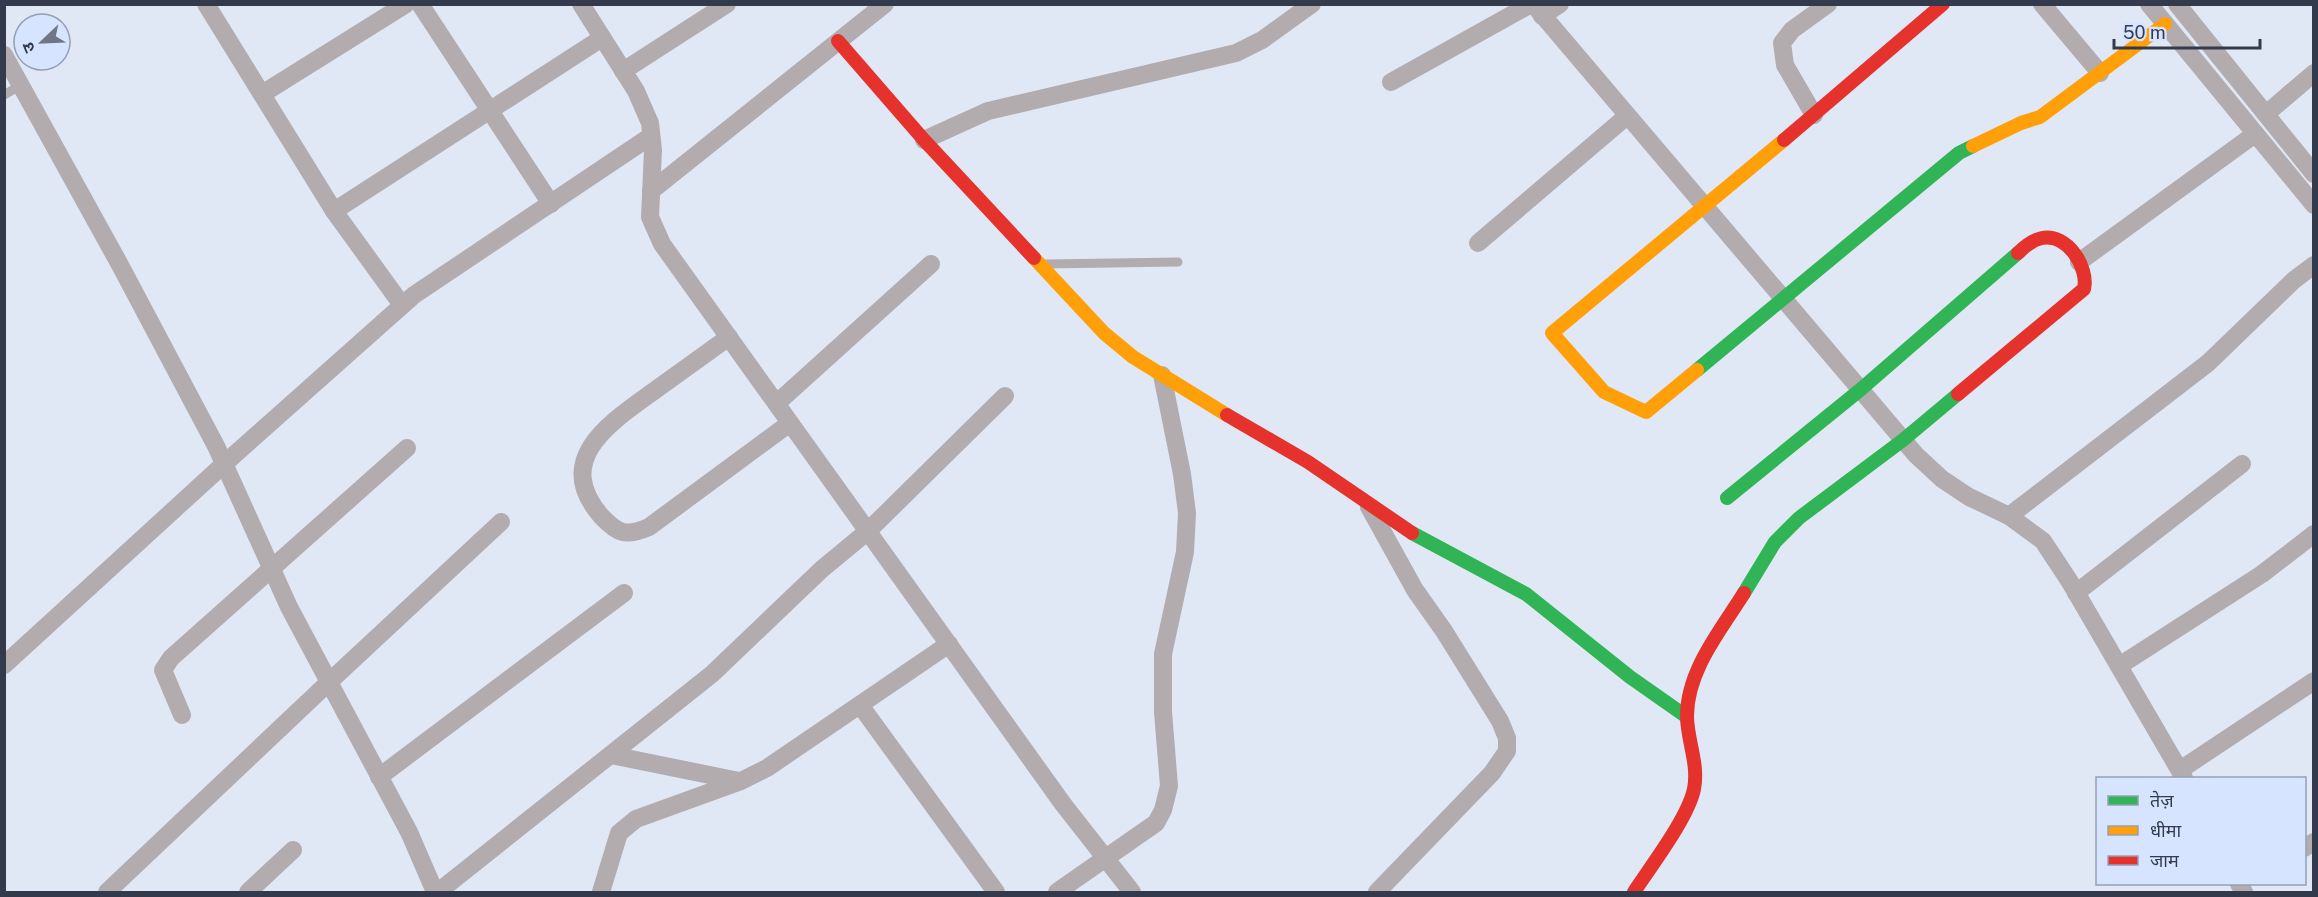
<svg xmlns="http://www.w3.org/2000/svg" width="2318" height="897" viewBox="0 0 2318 897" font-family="'Public Sans','Noto Sans Devanagari',sans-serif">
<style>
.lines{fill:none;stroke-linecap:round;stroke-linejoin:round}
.lane{stroke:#b2acaf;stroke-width:9}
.street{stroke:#b2acaf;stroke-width:18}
.fast{stroke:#30b455;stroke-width:14}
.slow{stroke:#ff9f0a;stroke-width:14}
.jam{stroke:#e5322d;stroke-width:14}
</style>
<rect width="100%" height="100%" fill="#e0e8f6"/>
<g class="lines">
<g class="lane">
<polyline points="4,95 21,85"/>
<polyline points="1046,264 1178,262"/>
</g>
<g class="street">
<polyline points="206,4 334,211 402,305"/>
<polyline points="420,4 551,204"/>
<polyline points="581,4 636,91 650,123 653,150 650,217 662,244 1063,804 1132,892"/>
<polyline points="1533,4 1916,455 1942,479 1969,497 2009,516 2043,541 2070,582 2184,778"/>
<polyline points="2042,4 2100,73"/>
<polyline points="2149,4 2314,205"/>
<polyline points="2177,4 2314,174"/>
<polyline points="1542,16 1560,4"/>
<polyline points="4,55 120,265 216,446 289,607 409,832 435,892"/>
<polyline points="623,71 727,4"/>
<polyline points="1391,82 1531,4"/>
<polyline points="262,94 406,4"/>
<polyline points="2266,114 2314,73"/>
<polyline points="1814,115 1785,65 1782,43 1792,30 1828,4"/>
<polyline points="924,140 988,111 1236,53 1262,40 1312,4"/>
<polyline points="651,191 885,4"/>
<polyline points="334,211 602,38"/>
<polyline points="1478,243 1627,116"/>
<polyline points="2079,262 2255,134"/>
<path d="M729,337C704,355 679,373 654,391C611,422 552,459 601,516C618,534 626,537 649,527L790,423"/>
<polyline points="777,403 931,264"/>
<polyline points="1369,507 1415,590 1444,631 1500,721 1507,738 1507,751 1492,773 1377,892"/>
<polyline points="2009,516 2208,363 2294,280 2314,265"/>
<polyline points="2076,593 2242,464"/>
<polyline points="4,665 224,464 414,295 651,136"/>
<polyline points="2119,666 2262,574 2314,534"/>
<polyline points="860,705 996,892"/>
<polyline points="182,715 163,670 171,658 407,448"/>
<polyline points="611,755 739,781"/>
<polyline points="2180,770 2314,681"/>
<polyline points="379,777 624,593"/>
<polyline points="2304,848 2314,842"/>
<polyline points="2239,884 2244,892"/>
<polyline points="107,892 328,683 501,522"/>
<polyline points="248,892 293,850"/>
<polyline points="438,892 712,674 822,569 868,531 1005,396"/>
<polyline points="601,892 619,833 636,819 741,781 767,768 949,644"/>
<polyline points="1057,892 1156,823 1163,810 1169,786 1163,712 1163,654 1185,552 1187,513 1182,474 1162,375"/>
</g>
<g class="fast">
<polyline points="1697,370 1959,153 1973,146"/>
<polyline points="1727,498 1860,390 2018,253"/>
<polyline points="1412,533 1526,594 1630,677 1687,717"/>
<polyline points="1744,593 1775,542 1799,518 1903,440 1958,394"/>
</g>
<g class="slow">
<polyline points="1973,146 2021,123 2040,117 2165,24"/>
<polyline points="1034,258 1104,333 1133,357 1227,415"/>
<polyline points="1697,370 1646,412 1604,392 1552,333 1784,140"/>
</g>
<g class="jam">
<polyline points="838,41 924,140 1034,258"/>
<polyline points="1784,140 1943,4"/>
<path d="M1958,394L2084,289C2089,267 2067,233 2042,238C2032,240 2025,246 2018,253"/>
<polyline points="1227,415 1308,462 1412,533"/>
<path d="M1634,892C1651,866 1688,818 1694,789C1699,764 1687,740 1687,716C1687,670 1721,630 1744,593"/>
</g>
</g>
<rect width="2318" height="897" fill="none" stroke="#323a4b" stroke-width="12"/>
<rect x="2096" y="777" width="210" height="108" fill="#d7e4ff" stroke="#95a0b7" stroke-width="1.5"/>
<rect x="2108" y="796" width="30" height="9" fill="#30b455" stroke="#95a0b7" stroke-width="1.5"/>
<text x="2150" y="807" font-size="18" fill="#323a4b">तेज़</text>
<rect x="2108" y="826" width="30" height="9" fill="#ff9f0a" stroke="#95a0b7" stroke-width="1.5"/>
<text x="2150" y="837" font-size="18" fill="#323a4b">धीमा</text>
<rect x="2108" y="856" width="30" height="9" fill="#e5322d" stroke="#95a0b7" stroke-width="1.5"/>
<text x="2150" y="867" font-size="18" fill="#323a4b">जाम</text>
<g transform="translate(42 42) rotate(247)"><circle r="28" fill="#d7e4ff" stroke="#95a0b7" stroke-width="1.5"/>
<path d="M0-4.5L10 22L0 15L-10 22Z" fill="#6f7787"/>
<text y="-9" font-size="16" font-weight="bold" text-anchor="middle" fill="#323a4b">उ</text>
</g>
<path d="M2114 39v9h146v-9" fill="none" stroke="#323a4b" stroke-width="3"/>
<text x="2123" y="39" font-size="18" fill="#323a4b" stroke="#d7e4ff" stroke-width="4.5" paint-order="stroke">50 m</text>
</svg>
